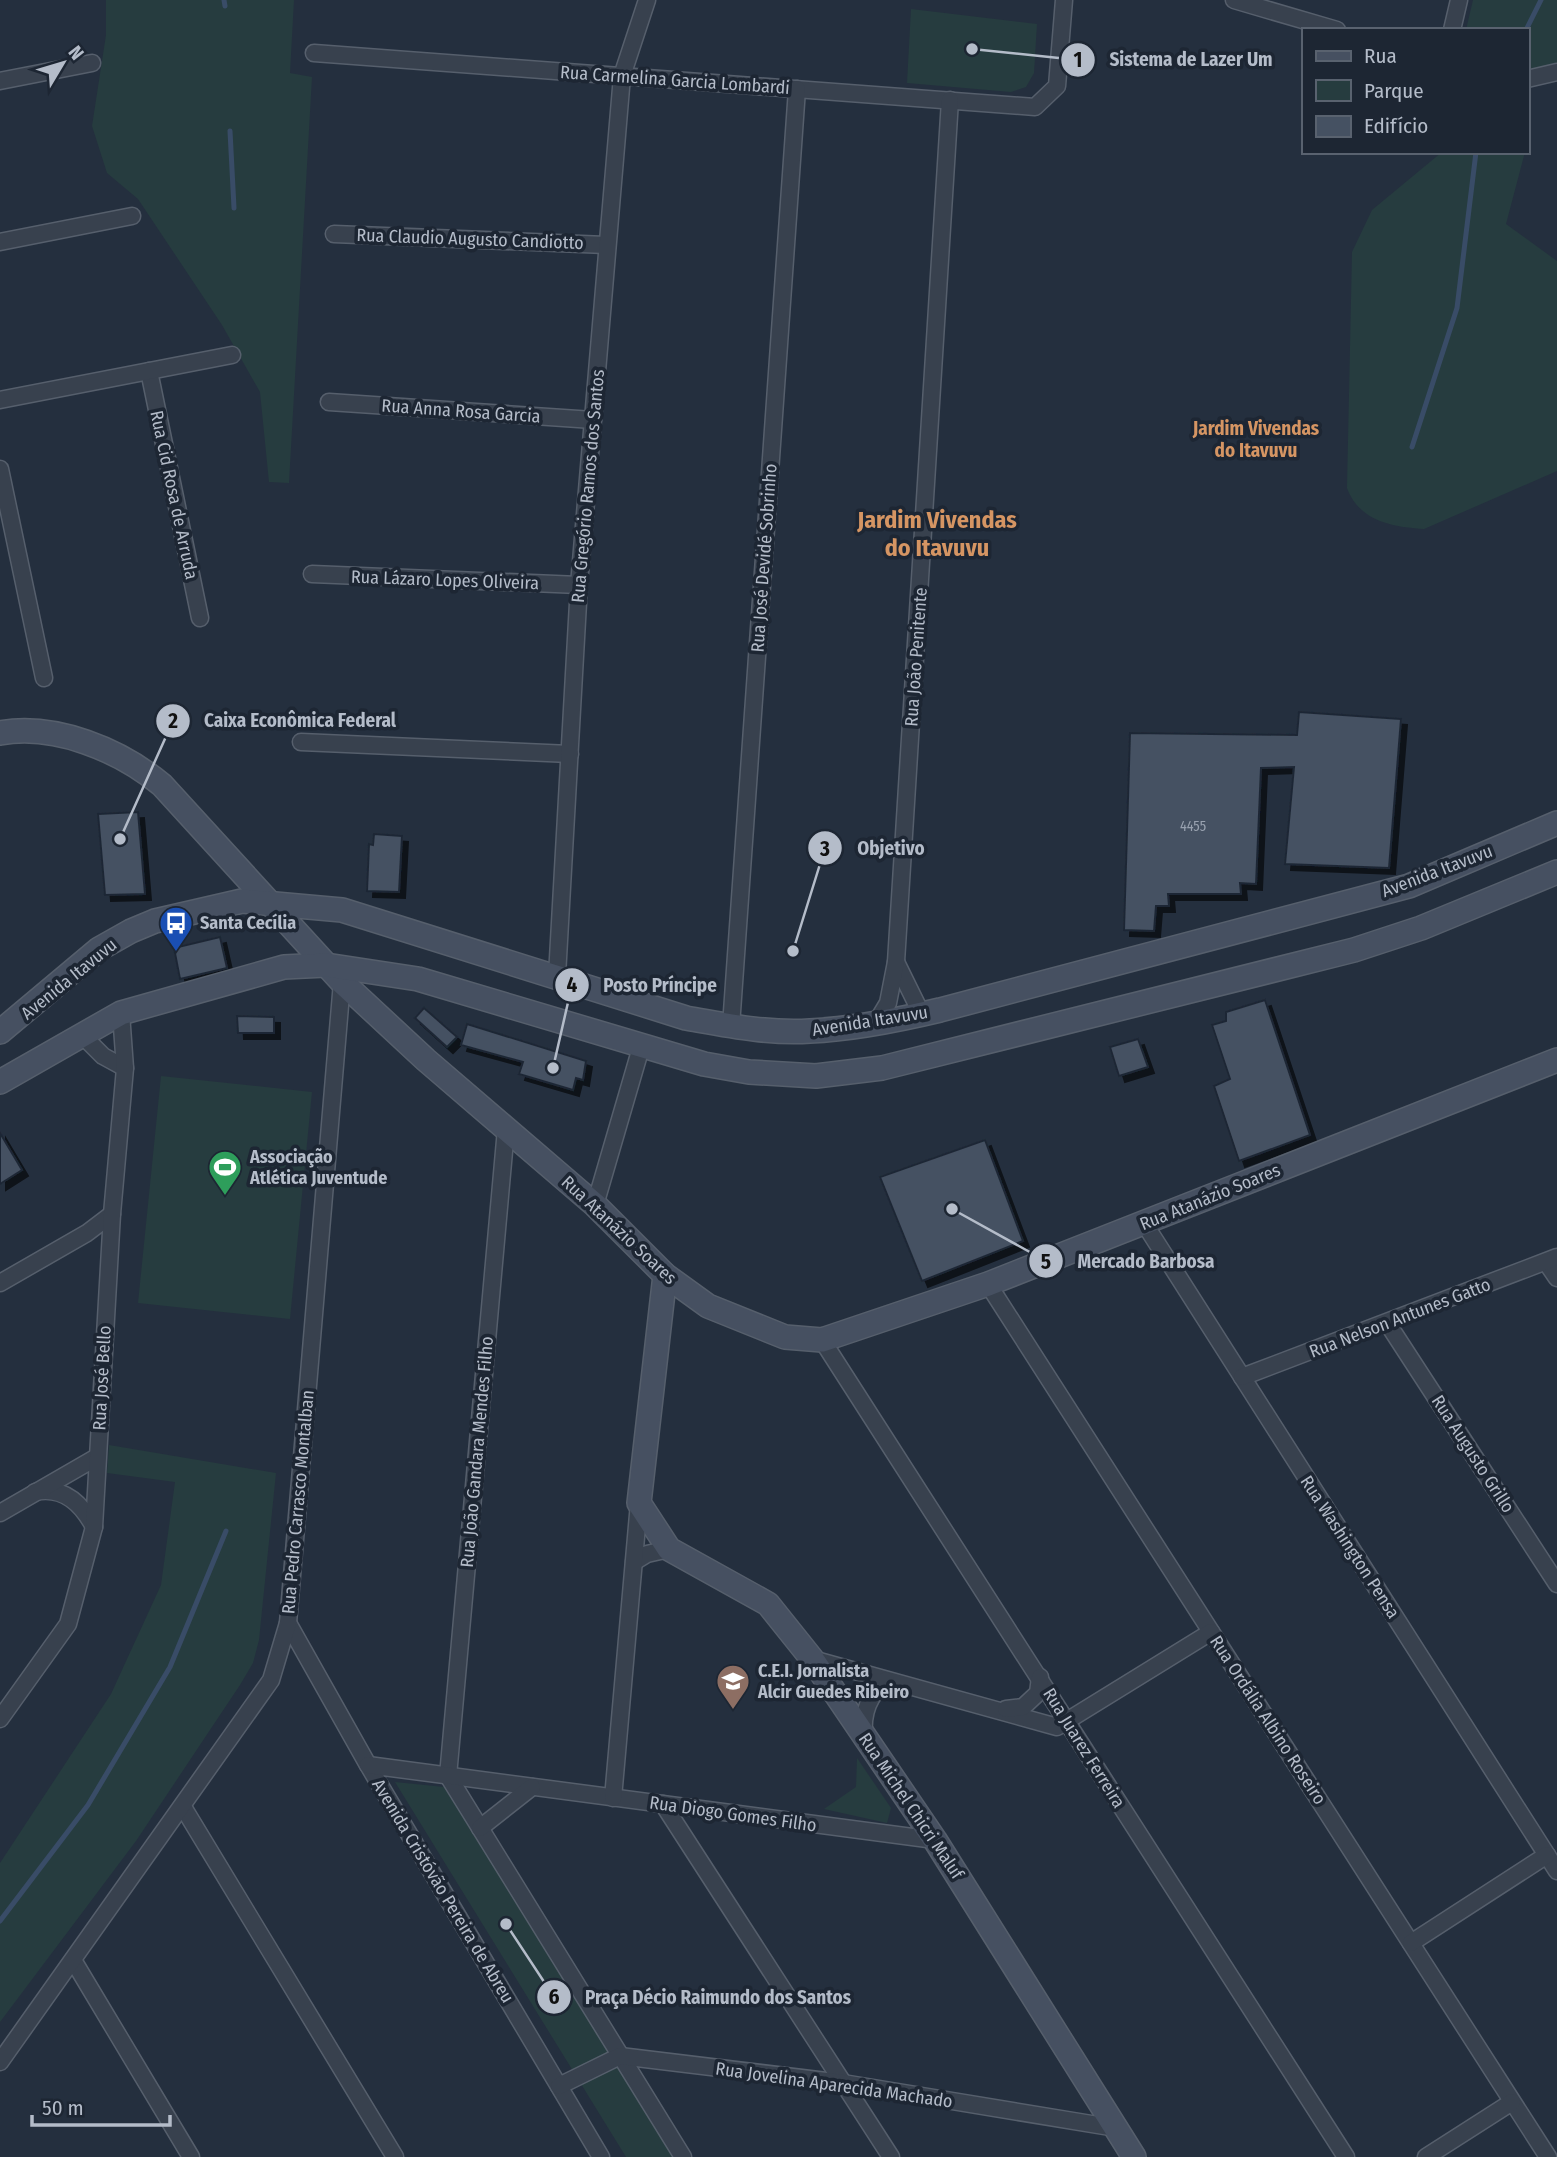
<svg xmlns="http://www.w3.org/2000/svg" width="1557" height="2157" viewBox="0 0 1557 2157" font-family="'Fira Sans Condensed',sans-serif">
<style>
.green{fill:#263c3f}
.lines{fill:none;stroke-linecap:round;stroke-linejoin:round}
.stream{stroke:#394c67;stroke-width:5}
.building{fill:#455162;stroke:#1f2835;stroke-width:2;filter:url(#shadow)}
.street-casing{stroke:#565f6c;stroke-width:19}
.secondary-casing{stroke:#565f6c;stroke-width:26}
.street{stroke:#38414e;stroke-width:16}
.secondary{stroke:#465061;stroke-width:23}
.labels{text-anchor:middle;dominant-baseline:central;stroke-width:7;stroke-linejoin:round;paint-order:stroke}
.number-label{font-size:14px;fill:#98a1af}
.street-label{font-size:18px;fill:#b4bcc9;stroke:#1d2633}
.poi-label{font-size:18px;font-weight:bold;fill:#b4bcc9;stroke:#1d2633;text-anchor:start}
.neighbourhood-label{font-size:19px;font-weight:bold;fill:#d59563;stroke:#1d2633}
.district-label{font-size:24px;font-weight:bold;fill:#d59563;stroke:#1d2633}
.leader{fill:none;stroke:#b4bcc9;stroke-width:2.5}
.callout-dot{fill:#b4bcc9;stroke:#1d2633;stroke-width:2.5}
.mark-label{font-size:21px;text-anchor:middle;font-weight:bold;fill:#111}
.callout-label{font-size:19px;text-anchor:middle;font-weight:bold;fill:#b4bcc9;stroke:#1d2633;stroke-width:7;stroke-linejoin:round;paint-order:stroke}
</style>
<defs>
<filter id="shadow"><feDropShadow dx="6" dy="6" stdDeviation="0" flood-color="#0009"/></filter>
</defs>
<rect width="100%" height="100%" fill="#242f3e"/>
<g class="green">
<polygon points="106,0 294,0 290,73 312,77 289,483 269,482 260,392 222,325 138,199 107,173 92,126 106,35"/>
<polygon points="1473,0 1557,0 1557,64 1527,71 1527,30 1466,30"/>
<polygon points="911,9 1037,24 1034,73 1026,87 1011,92 907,83"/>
<path d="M1442,152H1525L1506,224L1557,261V471L1424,529C1392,527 1359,521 1347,488L1352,252L1372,210Z"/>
<polygon points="161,1076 312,1092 290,1319 138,1303"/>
<polygon points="109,1445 276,1473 259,1640 253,1663 240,1685 136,1841 0,2022 0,1863 111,1694 161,1585 175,1482 107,1473"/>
<polygon points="857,1758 891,1808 887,1823 824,1809 856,1787"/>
<polygon points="395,1782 444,1787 674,2157 626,2157"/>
</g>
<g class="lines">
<g class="stream">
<polyline points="224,0 225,6"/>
<polyline points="1526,30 1541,0"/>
<polyline points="230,131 234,208"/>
<polyline points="1412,447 1457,308 1476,152"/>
<polyline points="0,1921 88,1805 170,1667 226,1531"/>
</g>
</g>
<g class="building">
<polygon points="1299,712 1401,719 1389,868 1285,864 1294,767 1261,768 1256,884 1240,883 1241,894 1168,894 1169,906 1156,906 1154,931 1124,930 1130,733 1297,735"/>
<polygon points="138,812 145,894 105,895 98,814"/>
<polygon points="374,834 402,836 399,892 367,891 369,844 373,845"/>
<polygon points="220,937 227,968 180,979 174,948"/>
<polygon points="1265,1000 1310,1135 1239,1161 1214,1086 1230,1079 1212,1025 1226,1021 1226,1012"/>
<polygon points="424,1008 457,1037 447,1047 415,1018"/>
<polygon points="237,1016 274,1017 274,1033 238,1033"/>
<polygon points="467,1024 586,1061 583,1080 576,1078 573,1090 519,1074 523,1062 461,1045"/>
<polygon points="1138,1039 1148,1067 1119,1076 1110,1047"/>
<polygon points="0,1133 22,1170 0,1184"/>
<polygon points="985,1140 1023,1241 922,1281 880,1177"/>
</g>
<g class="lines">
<defs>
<g id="street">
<polyline points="1234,0 1337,30"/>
<polyline points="1452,30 1459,0"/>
<polyline points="314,53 1035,107 1057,86 1064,0"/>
<polyline points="1527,79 1557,72"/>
<polyline points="0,81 92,63"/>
<polyline points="334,234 606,245"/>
<polyline points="0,242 132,216"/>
<polyline points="149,371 200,618"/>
<polyline points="0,400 232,355"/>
<polyline points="329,402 593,420"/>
<polyline points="0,469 44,678"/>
<polyline points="312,574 579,585"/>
<polyline points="301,742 570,754"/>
<polyline points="896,962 922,1015"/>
<polyline points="557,976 579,585 622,76 647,0"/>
<polyline points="876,1023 888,1003 896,962 950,100"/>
<polyline points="731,1026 797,89"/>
<polyline points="81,1034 103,1056 125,1068"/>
<polyline points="506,1129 448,1776 683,2157"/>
<polyline points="595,1205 642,1044"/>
<polyline points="1144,1223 1557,1871"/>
<polyline points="1546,1262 1557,1278"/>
<polyline points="0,1283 87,1233 112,1214"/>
<polyline points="988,1284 1548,2157"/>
<polyline points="1388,1324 1557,1584"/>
<polyline points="822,1340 1346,2157"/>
<polyline points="1242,1377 1557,1257"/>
<path d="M35,1492C64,1486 82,1504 94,1527"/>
<polyline points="0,1513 97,1457"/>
<polyline points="634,1562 647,1554 669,1549"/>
<polyline points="288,1623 368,1765 601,2157"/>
<polyline points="812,1659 1057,1727 1211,1632"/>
<polyline points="1006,1709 1023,1707 1038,1693 1040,1677"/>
<polyline points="0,1719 68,1624 94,1527 112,1214 125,1068 121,1013"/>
<path d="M864,1736C862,1712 869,1696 886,1680"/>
<polyline points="368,1765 935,1840"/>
<polyline points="613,1798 639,1503"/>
<polyline points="663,1804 891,2157"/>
<polyline points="183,1807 395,2157"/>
<polyline points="480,1828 532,1787"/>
<polyline points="1411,1943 1547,1855"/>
<polyline points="73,1960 191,2157"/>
<polyline points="0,2062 271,1680 288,1623 342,982"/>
<polyline points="559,2086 620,2056 843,2083 1116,2128"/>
<polyline points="1426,2157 1512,2102"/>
</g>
<g id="secondary">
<path d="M0,733C55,723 120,750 162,785L342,982L426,1060L595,1205L665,1275L708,1306L785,1337L822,1340L988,1284L1557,1060"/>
<path d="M0,1032L99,949L131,931L155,921L242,901L342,910L686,1018C726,1025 770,1034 810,1031C854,1029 898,1020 940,1010L1409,886L1557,823"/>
<polyline points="0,1082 121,1013 284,967 326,965 418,979 704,1064 749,1072 816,1076 882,1068 1354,950 1421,928 1557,872"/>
<polyline points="665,1275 639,1503 669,1549 768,1604 812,1659 935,1840 1134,2157"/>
</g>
</defs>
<use href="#street" class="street-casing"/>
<use href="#secondary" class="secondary-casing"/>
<use href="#street" class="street"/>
<use href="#secondary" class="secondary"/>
</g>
<defs>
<symbol id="bus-pin" viewBox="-11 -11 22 30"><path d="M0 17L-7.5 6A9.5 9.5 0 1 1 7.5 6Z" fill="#1a4fb4" stroke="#1d2633"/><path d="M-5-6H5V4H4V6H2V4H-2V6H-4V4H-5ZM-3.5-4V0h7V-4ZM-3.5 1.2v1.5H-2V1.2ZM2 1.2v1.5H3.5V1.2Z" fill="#fff"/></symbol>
<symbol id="stadium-pin" viewBox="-11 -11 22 30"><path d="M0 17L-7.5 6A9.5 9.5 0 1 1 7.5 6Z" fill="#2e9e5b" stroke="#1d2633"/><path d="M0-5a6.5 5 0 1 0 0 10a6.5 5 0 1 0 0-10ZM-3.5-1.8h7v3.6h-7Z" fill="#fff"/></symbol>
<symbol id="school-pin" viewBox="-11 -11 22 30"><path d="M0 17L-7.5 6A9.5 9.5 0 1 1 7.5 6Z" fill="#8d6e63" stroke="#1d2633"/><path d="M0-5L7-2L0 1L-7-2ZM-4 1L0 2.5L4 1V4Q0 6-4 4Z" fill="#fff"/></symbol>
</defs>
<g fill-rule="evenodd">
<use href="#bus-pin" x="157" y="904" width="38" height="52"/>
<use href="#stadium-pin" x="206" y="1148" width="38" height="52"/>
<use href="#school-pin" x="714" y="1662" width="38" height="52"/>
</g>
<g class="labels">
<g class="number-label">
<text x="1193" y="826">4455</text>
</g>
<g class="street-label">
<text transform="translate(675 80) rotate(4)">Rua Carmelina Garcia Lombardi</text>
<text transform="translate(470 239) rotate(2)">Rua Claudio Augusto Candiotto</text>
<text transform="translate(461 411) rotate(4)">Rua Anna Rosa Garcia</text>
<text transform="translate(588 486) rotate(-85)">Rua Gregório Ramos dos Santos</text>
<text transform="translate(174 495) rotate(78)">Rua Cid Rosa de Arruda</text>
<text transform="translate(764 558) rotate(-86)">Rua José Devidé Sobrinho</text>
<text transform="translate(445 580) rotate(2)">Rua Lázaro Lopes Oliveira</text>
<text transform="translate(916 657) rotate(-86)">Rua João Penitente</text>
<text transform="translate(1437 871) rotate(-21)">Avenida Itavuvu</text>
<text transform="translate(69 979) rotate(-39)">Avenida Itavuvu</text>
<text transform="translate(870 1021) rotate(-9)">Avenida Itavuvu</text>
<text transform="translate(1210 1197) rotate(-22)">Rua Atanázio Soares</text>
<text transform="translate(619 1230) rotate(43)">Rua Atanázio Soares</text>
<text transform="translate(1400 1318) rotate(-21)">Rua Nelson Antunes Gatto</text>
<text transform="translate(102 1378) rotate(-87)">Rua José Bello</text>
<text transform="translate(477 1452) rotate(-85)">Rua João Gandara Mendes Filho</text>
<text transform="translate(1473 1454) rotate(57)">Rua Augusto Grillo</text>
<text transform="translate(298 1502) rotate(-85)">Rua Pedro Carrasco Montalban</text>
<text transform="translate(1350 1547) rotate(57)">Rua Washington Pensa</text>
<text transform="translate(1268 1720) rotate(57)">Rua Ordália Albino Roseiro</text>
<text transform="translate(1084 1748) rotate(58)">Rua Juarez Ferreira</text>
<text transform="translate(911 1806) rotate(56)">Rua Michel Chicri Maluf</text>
<text transform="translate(733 1814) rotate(8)">Rua Diogo Gomes Filho</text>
<text transform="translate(443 1891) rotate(59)">Avenida Cristóvão Pereira de Abreu</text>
<text transform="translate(834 2085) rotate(8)">Rua Jovelina Aparecida Machado</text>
</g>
<g class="poi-label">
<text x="200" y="923">Santa Cecília</text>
<text x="250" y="1157">Associação<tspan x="250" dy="21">Atlética Juventude</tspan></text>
<text x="758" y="1671">C.E.I. Jornalista<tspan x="758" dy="21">Alcir Guedes Ribeiro</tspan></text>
</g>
<g class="neighbourhood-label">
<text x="1256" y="428">Jardim Vivendas<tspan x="1256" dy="22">do Itavuvu</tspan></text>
</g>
<g class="district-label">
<text x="937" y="520">Jardim Vivendas<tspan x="937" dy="28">do Itavuvu</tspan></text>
</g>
</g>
<path class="leader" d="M972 49L1078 60M120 839L173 721M793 951L825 848M553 1068L572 985M952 1209L1046 1261M506 1924L554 1997"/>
<g class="callout-dot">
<circle cx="972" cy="49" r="7"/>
<circle cx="120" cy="839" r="7"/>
<circle cx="793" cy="951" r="7"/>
<circle cx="553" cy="1068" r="7"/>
<circle cx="952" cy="1209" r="7"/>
<circle cx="506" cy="1924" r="7"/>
<circle cx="1078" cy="60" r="18"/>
<circle cx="173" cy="721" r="18"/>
<circle cx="825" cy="848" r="18"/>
<circle cx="572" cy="985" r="18"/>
<circle cx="1046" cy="1261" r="18"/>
<circle cx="554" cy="1997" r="18"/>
</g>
<g class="mark-label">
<text x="1078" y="67">1</text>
<text x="173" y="728">2</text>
<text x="825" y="856">3</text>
<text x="572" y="992">4</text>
<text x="1046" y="1269">5</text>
<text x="554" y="2004">6</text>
</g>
<g class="callout-label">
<text x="1191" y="66">Sistema de Lazer Um</text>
<text x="300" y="727">Caixa Econômica Federal</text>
<text x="891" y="855">Objetivo</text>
<text x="660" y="992">Posto Príncipe</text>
<text x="1146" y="1268">Mercado Barbosa</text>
<text x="718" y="2004">Praça Décio Raimundo dos Santos</text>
</g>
<rect x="1302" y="28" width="228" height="126" fill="#1d2633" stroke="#59626f" stroke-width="2"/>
<rect x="1316" y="51" width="35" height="10" fill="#465061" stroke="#59626f" stroke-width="2"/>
<text x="1364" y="63" font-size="21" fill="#b4bcc9">Rua</text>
<rect x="1316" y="80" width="35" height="21" fill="#263c3f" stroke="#59626f" stroke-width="2"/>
<text x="1364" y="98" font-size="21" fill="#b4bcc9">Parque</text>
<rect x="1316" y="116" width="35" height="21" fill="#455162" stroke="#59626f" stroke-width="2"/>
<text x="1364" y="133" font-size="21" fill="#b4bcc9">Edifício</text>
<g transform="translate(63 63) rotate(52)" stroke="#1d2633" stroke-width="5" paint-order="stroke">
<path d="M0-5L12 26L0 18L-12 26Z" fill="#b4bcc9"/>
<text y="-10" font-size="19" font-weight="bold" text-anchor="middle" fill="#b4bcc9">N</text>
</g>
<path d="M32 2115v10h138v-10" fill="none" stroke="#b4bcc9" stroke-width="3.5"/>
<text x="42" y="2115" font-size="21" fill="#b4bcc9" stroke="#1d2633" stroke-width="5" paint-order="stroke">50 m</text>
</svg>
